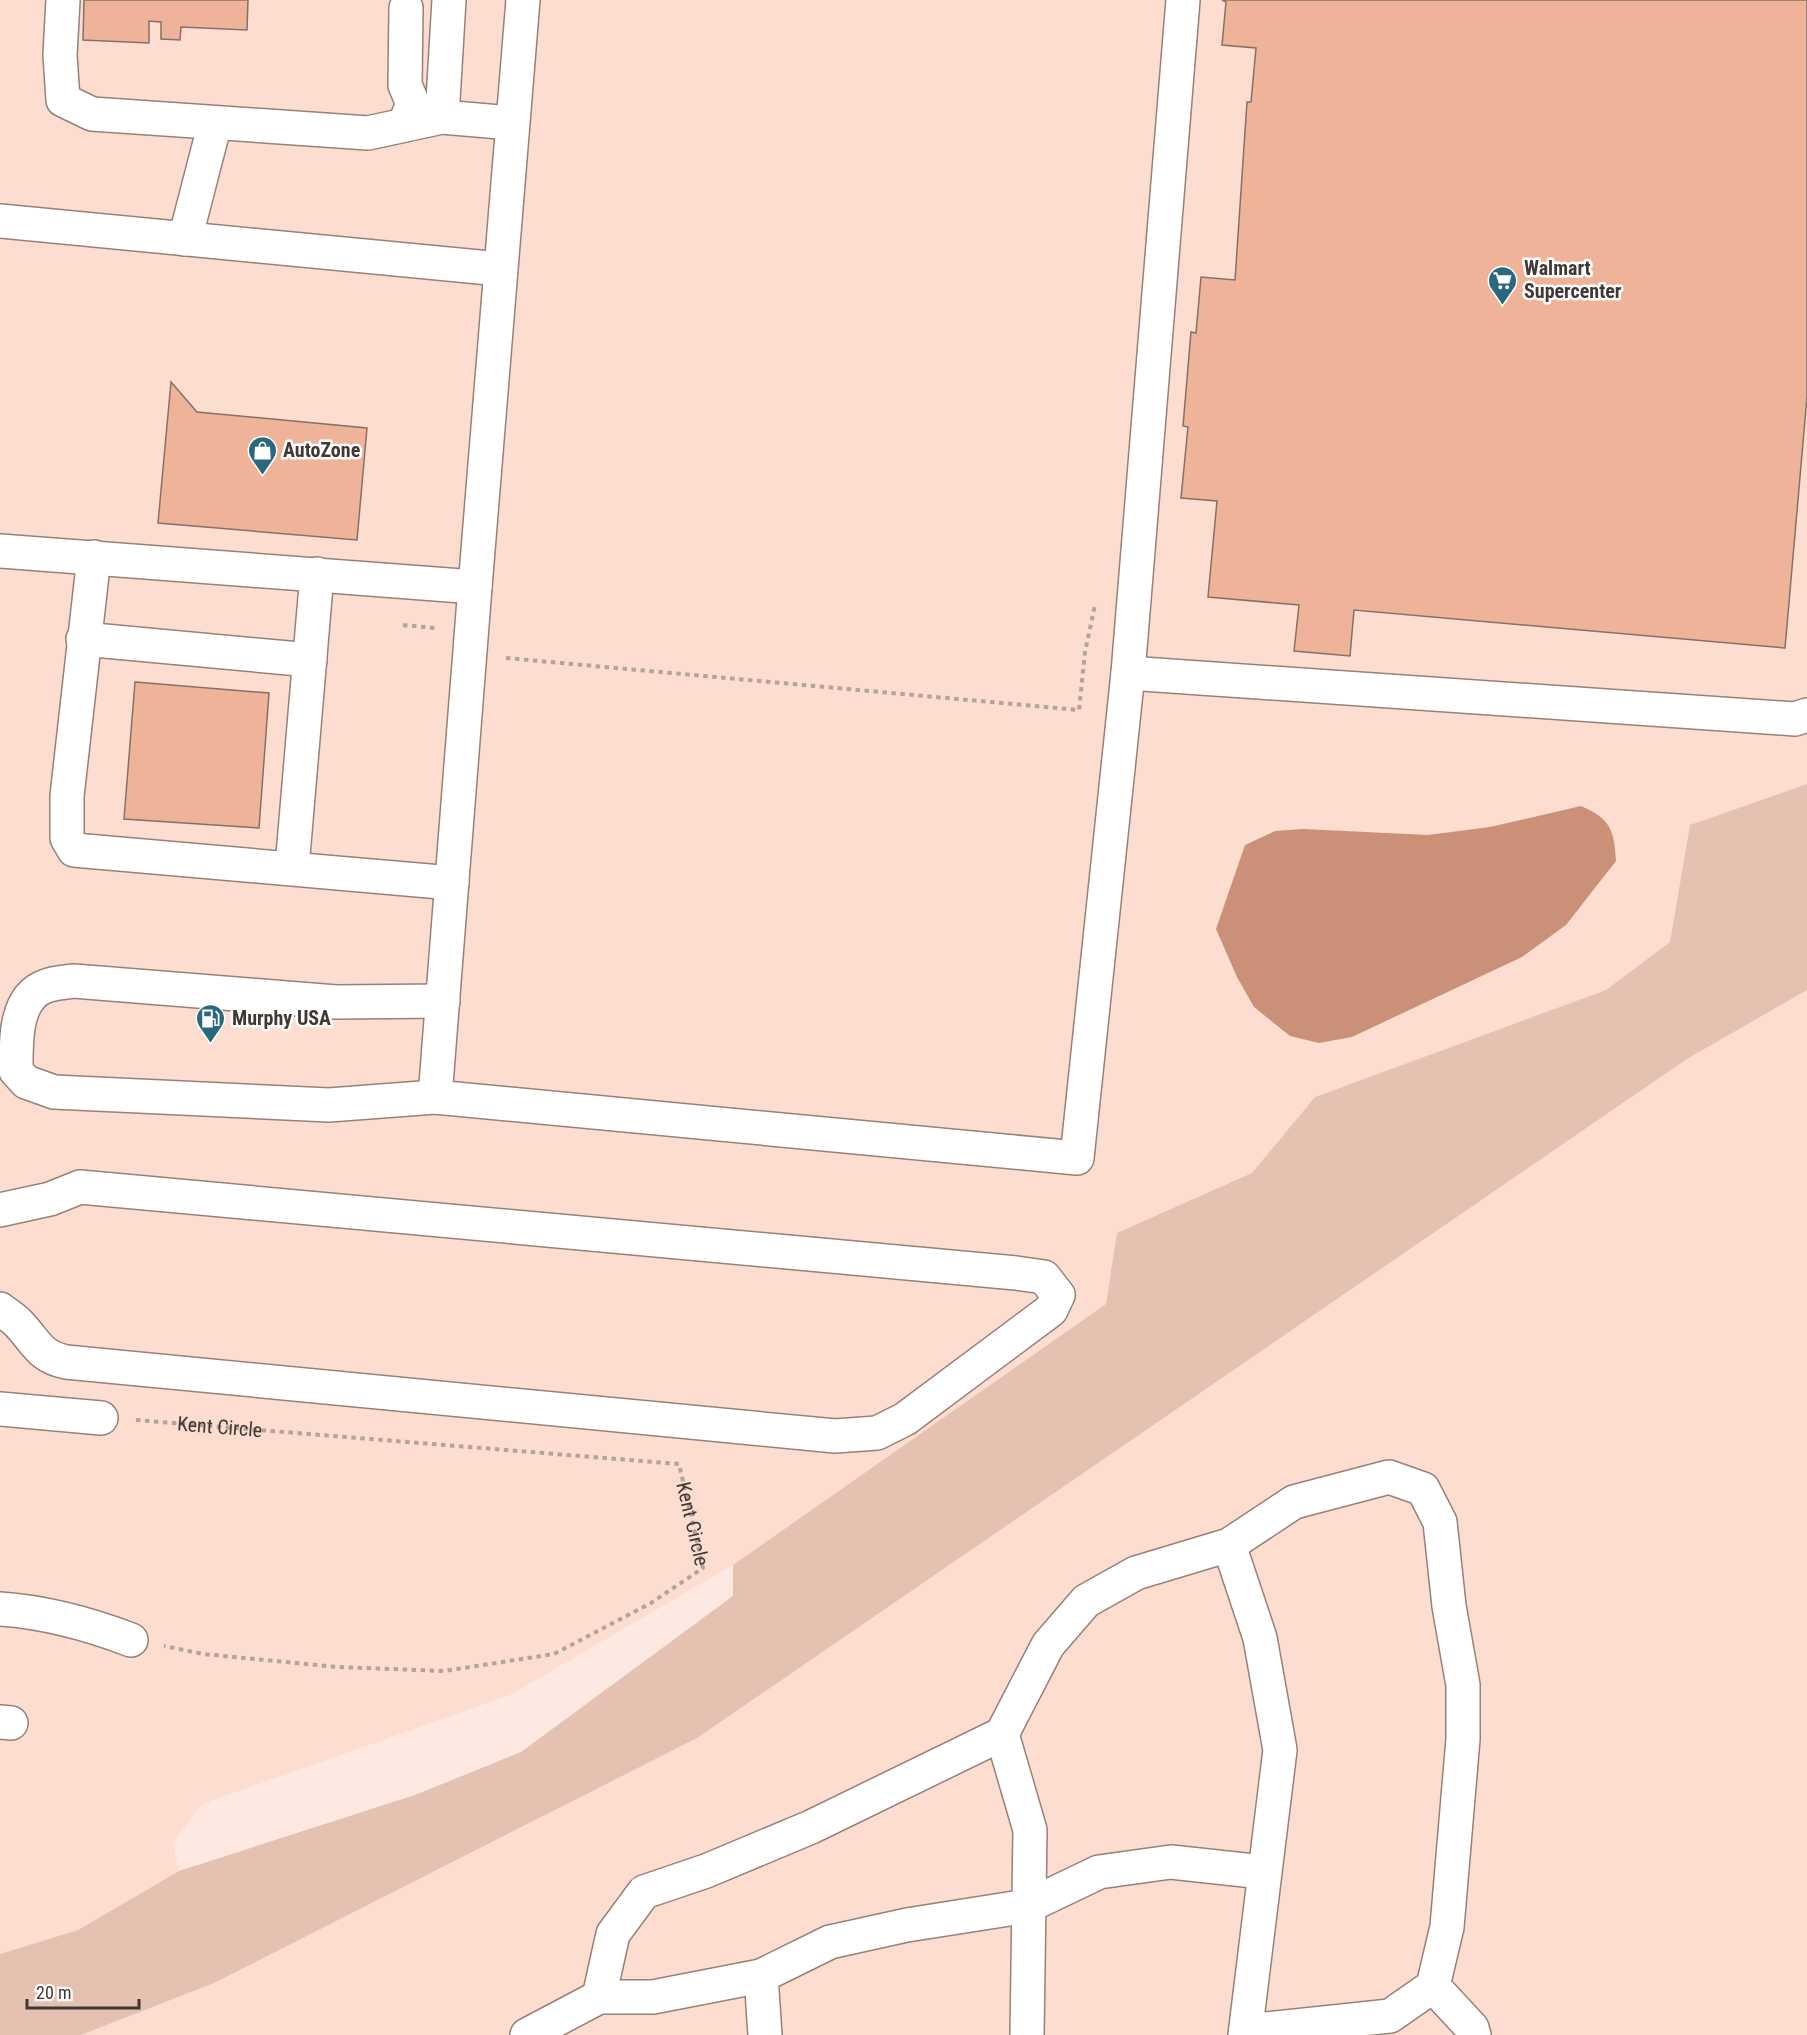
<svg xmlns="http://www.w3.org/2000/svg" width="1807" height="2035" viewBox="0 0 1807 2035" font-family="'Roboto Condensed',sans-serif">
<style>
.built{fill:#fcddcf}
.green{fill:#e5c1b1}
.water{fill:#ca9178}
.building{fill:#eeb399;stroke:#867169;stroke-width:1.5}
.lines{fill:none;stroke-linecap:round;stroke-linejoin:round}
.minor-casing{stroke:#978178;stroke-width:36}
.path{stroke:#b3a39d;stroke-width:4;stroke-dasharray:4.5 4.5;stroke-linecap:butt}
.minor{stroke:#fff;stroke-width:33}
.labels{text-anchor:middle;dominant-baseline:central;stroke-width:5;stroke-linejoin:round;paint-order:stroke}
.poi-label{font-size:20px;font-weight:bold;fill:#413733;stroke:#fff;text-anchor:start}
.street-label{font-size:20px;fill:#413733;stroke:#fff}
</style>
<rect width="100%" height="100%" fill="#fde9e1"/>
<g class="built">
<polygon points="0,0 1807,0 1807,784 1690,825 1670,942 1606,990 1315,1097 1252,1173 1118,1233 1106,1304 733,1565 510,1695 202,1804 173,1843 179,1871 78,1930 0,1954"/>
<polygon points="1807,990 1807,2035 81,2035 214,1983 697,1738 1687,1059"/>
</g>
<polygon class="green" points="1807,784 1807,990 1687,1059 697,1738 214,1983 81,2035 0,2035 0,1954 78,1930 179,1871 415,1795 521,1752 733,1596 733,1565 1106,1304 1117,1233 1252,1173 1315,1097 1606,990 1670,942 1690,825"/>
<path class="water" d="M1581,806C1611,819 1614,830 1616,861L1566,925L1522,957L1352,1037L1319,1043L1290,1036L1254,1007L1237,977L1216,929L1245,845L1275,831L1303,829L1428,835L1490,827Z"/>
<g class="building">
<polygon points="84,0 248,0 247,30 181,27 180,40 161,39 161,22 149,21 149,43 83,40"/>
<polygon points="1222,0 1807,0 1807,397 1785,648 1354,610 1350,656 1294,651 1299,605 1208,597 1217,501 1181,498 1188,427 1183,426 1191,332 1196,333 1201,277 1235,280 1247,102 1251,102 1256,48 1222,45 1226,2"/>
<polygon points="171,382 197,412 367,428 357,540 158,523"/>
<polygon points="135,682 269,693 259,828 124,819"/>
</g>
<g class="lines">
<defs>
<g id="minor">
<polyline points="63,0 60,55 63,100 92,114 368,133 442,117 512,123"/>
<polyline points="442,117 449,0"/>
<polyline points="404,125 413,104 405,85 406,8"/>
<polyline points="0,221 500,269"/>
<polyline points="185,239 215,123"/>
<polyline points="0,551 475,587 435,1097 1077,1158 1128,673 1795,719 1807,715"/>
<polyline points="94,557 67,796 67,838 74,850 452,883"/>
<polyline points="475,587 523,0"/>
<polyline points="83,639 310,660"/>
<polyline points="1128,673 1183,0"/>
<polyline points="292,867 317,574"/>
<path d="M435,1097L329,1105L54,1092L26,1082L16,1071C16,1043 14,997 46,986C54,983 65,982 74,981L336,1002L443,1001"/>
<path d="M0,1210L50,1199L80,1187L1016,1273L1044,1277L1058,1295L1051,1310L905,1419L877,1433L835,1436L66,1362C39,1356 37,1343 19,1324C14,1318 6,1314 0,1309"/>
<polyline points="0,1409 101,1418"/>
<polyline points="1229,1545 1260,1638 1280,1750 1245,2035"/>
<path d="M0,1609C45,1612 89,1624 131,1640"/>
<polyline points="0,1722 11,1723"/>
<polyline points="1002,1734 1030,1830 1027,2035"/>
<polyline points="761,1976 765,2035"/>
<polyline points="1433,1986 1472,2028 1474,2035"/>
<polyline points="599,1997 653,1997 761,1976 830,1942 907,1925 1028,1906 1099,1872 1171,1862 1263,1872"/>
<polyline points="527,2035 599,1997 613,1934 644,1892 706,1871 811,1827 1002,1734 1048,1645 1086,1601 1136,1573 1229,1545 1294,1502 1389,1477 1423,1489 1440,1522 1449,1606 1463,1685 1463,1739 1447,1927 1433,1986 1390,2016 1246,2031"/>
</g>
</defs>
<use href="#minor" class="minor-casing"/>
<g class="path">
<polyline points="403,625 435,628"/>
<polyline points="506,658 1079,710 1085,652 1095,605"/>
<path id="s1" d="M136,1420L679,1464L703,1568L651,1603L554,1654L444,1671L337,1667L203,1654L164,1646"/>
</g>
<use href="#minor" class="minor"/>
</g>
<defs>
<symbol id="supermarket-pin" viewBox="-11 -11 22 30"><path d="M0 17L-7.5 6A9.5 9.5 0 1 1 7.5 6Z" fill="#2a687e" stroke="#fff"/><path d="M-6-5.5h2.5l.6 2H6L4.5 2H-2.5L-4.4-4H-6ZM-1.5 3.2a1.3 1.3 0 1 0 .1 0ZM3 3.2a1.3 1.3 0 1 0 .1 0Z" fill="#fff"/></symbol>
<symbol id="shop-pin" viewBox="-11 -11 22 30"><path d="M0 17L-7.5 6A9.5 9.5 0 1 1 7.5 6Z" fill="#2a687e" stroke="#fff"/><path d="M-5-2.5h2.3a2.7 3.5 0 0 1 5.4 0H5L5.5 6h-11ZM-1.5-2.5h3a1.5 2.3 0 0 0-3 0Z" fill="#fff"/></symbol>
<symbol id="fuel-pin" viewBox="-11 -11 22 30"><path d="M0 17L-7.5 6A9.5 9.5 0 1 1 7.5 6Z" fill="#2a687e" stroke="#fff"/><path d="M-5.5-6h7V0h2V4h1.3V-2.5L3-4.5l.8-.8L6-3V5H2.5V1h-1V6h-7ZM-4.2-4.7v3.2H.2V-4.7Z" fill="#fff"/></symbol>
</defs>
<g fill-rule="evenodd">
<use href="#supermarket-pin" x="1486" y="264" width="33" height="45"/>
<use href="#shop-pin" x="246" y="434" width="33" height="45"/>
<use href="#fuel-pin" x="194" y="1002" width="33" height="45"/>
</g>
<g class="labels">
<g class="poi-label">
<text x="1524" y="268">Walmart<tspan x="1524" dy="23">Supercenter</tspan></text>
<text x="283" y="450">AutoZone</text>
<text x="232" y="1018">Murphy USA</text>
</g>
<g class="street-label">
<text stroke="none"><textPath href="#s1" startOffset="84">Kent Circle</textPath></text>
<text stroke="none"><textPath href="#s1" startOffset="606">Kent Circle</textPath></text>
</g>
</g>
<path d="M27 1999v9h112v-9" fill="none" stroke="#413733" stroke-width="3"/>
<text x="36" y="1999" font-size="18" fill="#413733" stroke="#ffffff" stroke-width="4.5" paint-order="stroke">20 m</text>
</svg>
